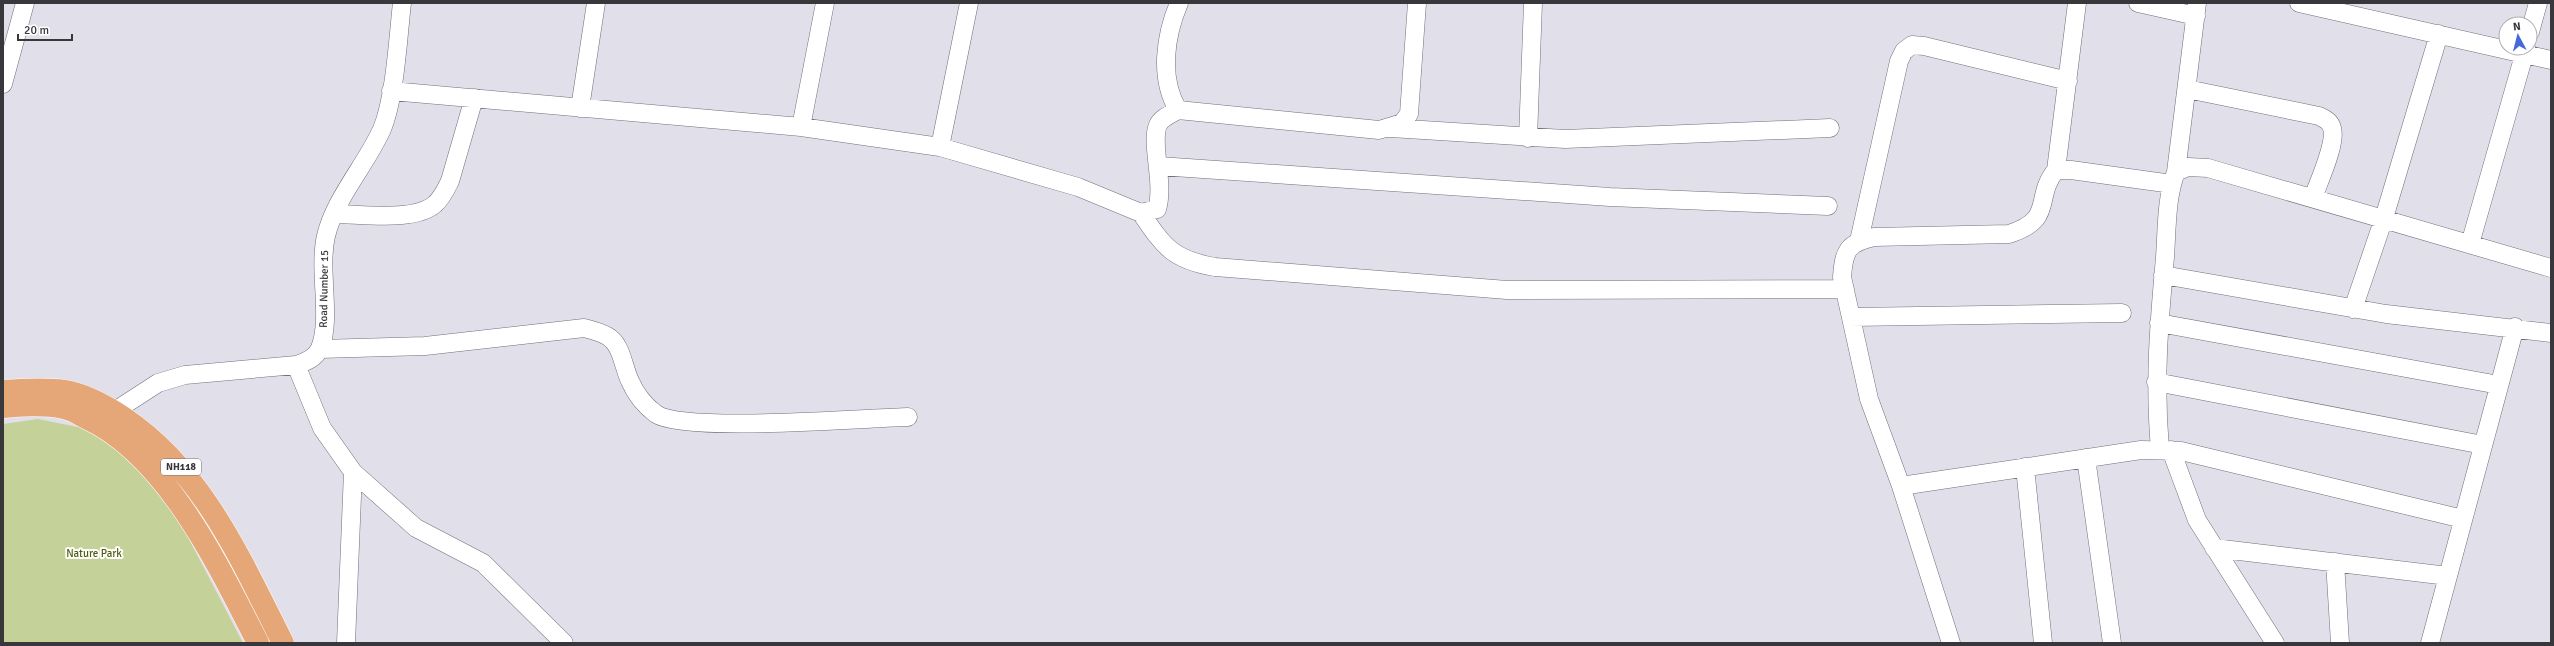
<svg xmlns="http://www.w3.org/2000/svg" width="2554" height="646" font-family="Signika,sans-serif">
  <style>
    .green { fill: #c4d199 }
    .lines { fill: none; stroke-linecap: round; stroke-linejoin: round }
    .minor-casing { stroke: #716f79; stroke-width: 19 }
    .highway-casing { stroke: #fff; stroke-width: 23 }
    .minor { stroke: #fff; stroke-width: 18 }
    .highway { stroke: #e6a778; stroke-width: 22 }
    .labels { text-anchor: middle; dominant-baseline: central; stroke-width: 4; stroke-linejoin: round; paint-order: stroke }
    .shield { fill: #fff; stroke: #747376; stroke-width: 1 }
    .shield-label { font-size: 10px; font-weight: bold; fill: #38373b }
    .street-label { font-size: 11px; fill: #38373b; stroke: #fff }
    .park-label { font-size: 11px; fill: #4f5c0e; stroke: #fff }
  </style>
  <rect width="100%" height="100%" fill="#e1dfea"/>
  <path class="green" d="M38,419L97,431L152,468L243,643H3V424Z"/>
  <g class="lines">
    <g class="minor-casing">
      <path id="minor" d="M2138,3L2196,16
        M2299,3L2551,60
        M2530,32L2538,3
        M3,84L25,3
        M2187,89L2319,116C2325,119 2330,121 2332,128C2337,143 2318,183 2313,198
        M391,91L801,127L940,147L1078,187L1141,213L1157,209C1165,183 1150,143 1158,125C1161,118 1171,114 1178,110L1379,130L1402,123L1409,114L1417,3
        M580,108L596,3
        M1178,110C1159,78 1165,36 1179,3
        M801,127L825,3
        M1391,128L1565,139L1830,128
        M1528,138L1533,3
        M940,147L969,3
        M1159,166L1610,197L1828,206
        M2056,170L2077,3
        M2176,172L2197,3
        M1141,213C1164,247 1173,260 1215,267L1507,290L1845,289
        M335,214C361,214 415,222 435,204C442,198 446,189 450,181L474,98
        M1859,241L1899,61L1904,51L1912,45L1924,46L2068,81
        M2470,244L2526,48
        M2163,275L2386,314L2551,333
        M2353,309L2384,218L2439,34
        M1851,317L2122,313
        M2159,323L2499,385
        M320,349L425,346L584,328C592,330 600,332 607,336C622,344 623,367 630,381C636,395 644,405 656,414C685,433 864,418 908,417
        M296,365L322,428L353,472L416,528L483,563L564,643
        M2156,382L2483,445
        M104,418L158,383L185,375L296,365C306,362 316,358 320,348C332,318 318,270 326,236C335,198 366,165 382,129C395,98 398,38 402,3
        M2160,449C2154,381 2159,324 2165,257C2167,229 2166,198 2176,172L2188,167L2208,168L2551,268
        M2171,450L2197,520L2275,643
        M2086,458L2112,643
        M2025,467L2043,643
        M1901,486L2141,450L2181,451L2463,519
        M2214,548L2448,576
        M2335,562L2340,643
        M346,643L353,472
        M1951,643L1901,486L1869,399L1842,277C1844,251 1847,243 1874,237L2009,234C2056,219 2033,198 2056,170H2071L2172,184
        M2430,643L2515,327"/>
    </g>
    <g class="highway-casing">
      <path id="highway" d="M3,391C23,390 44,388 64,391C85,394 106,406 124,418C203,471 241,560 283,643
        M3,407C23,405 44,404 64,408C71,409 79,414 86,418C167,455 219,567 258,643"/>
    </g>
    <use href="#minor" class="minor"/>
    <use href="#highway" class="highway"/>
  </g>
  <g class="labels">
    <rect class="shield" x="161" y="459" width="40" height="16" rx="3"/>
    <g class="shield-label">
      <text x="181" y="467">NH118</text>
    </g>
    <g class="street-label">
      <text transform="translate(324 289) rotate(-89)">Road Number 15</text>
    </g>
    <g class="park-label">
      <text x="94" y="553">Nature Park</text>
    </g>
  </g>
  <rect width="2554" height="646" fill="none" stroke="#38373b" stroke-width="8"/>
  <g transform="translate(2518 36) rotate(353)"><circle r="19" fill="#ffffff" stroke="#afafb1"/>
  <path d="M0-3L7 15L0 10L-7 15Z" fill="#4568db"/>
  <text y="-6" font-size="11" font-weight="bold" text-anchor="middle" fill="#38373b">N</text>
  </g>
  <path d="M18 34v6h54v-6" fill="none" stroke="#38373b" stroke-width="2"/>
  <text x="24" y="34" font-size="12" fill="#38373b" stroke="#ffffff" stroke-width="3" paint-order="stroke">20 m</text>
</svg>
